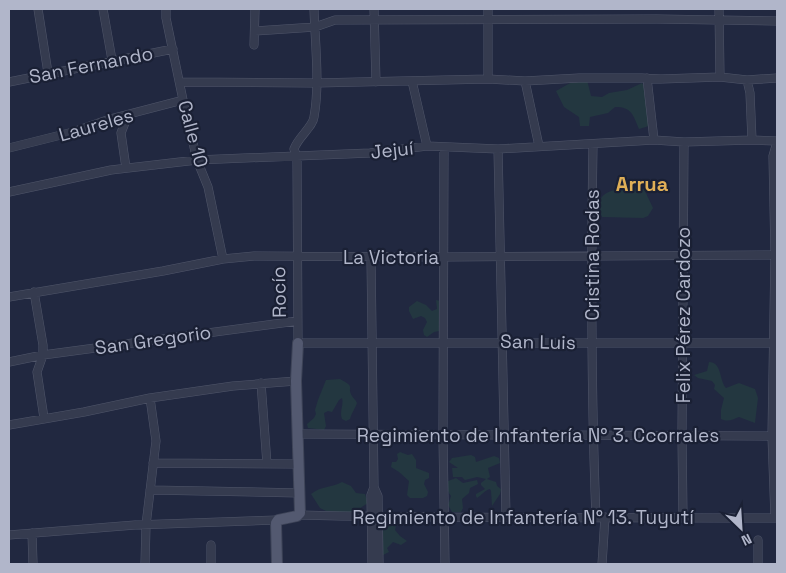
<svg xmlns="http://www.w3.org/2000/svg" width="786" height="573" font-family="'Space Grotesk',sans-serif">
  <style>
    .green { fill: #233740 }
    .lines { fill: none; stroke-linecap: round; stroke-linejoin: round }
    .minor-casing { stroke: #50566a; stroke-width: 9 }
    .major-casing { stroke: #3e4458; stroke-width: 12 }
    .minor { stroke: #353b4f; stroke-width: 8 }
    .major { stroke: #535970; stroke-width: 10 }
    .labels { text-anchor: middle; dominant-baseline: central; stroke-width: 4.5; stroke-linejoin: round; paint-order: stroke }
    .street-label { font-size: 19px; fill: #b1b6ca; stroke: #1a2034 }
    .neighbourhood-label { font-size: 20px; font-weight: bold; fill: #e0af57; stroke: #1a2034 }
  </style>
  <rect width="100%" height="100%" fill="#212840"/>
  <path class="green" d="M579,78L587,80L591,96L602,97L609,93L627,90L642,83L647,90L649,126L639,129C633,115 632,107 615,107L608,113L590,117L589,126H580L579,117L564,107L556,91Z
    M630,187L644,189L653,208L648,216L643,218L602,217C592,193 611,190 630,187Z
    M436,300L440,301L441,327L439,331L434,332L427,337L424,335L423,330L427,322L425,318L421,316L413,319L409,311V307L417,301L426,305L432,311L437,309Z
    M709,362C722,362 719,380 726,388L739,383L755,389L758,398L755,423L739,417C732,420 728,422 721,419V410L724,398L714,389L715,385L712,381L698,378L694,375L707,371Z
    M340,379C357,388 346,386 352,396C353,398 356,400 357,403C355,409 352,412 350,419L346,421L342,419C339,412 344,405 342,398L339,400L332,412L328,411L324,413L326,426L324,430L308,428L307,424L314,418L316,414L315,410L318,400L326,380Z
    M400,452L408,455L412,454L416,460V468L429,473V478L425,480L424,484L428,492L427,496L423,498H410L407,495L409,481L399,472L391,467L392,462H396L398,459L397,454Z
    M471,455L475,457L476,462L494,456L499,458L500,463L488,468L490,477L487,479L496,482L497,486L501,489L500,494L492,506L491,491L490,489C485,490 482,495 477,498L476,496V494L485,489L481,485V483L486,479L477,477L465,480L462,477H453L452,468H458L449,462L452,458Z
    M456,478L463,483L477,480L478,484L470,488L469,493L462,499L463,508L461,512H452L448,505L451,496C448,492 445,486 448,481Z
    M342,482L351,486L356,493L365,494L368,503L354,512H328L320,508L311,494C321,486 331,488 342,482Z
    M389,521H394L396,526L395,530L400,536L407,541L401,545L393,542L387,548L389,552L381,556L382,524L385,527Z"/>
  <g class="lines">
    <g class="minor-casing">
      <path id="minor" d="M38,9L48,73
        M103,9L112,60
        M166,9V18L183,100L197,160L208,187L223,259
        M314,9C315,42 320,84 314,117C313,127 298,137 294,149L297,157L298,343H777
        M374,9L376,82
        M719,9L720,77L747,80L777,78
        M255,31L315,27L335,20L657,19L777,21
        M254,45L255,9
        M647,78L654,140
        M488,79V9
        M747,80L750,93L752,140
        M412,81L427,146
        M525,81L539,146
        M9,82L173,49
        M180,82L316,83L488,79L525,81L579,78H642L661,79L720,77
        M593,144C591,268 591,392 596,517
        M9,148L73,132L110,119L183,100
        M444,148L443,436L445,564
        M498,149L506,517
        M126,168L121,133L128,115
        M9,192L111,170L197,160L370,153L427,146L498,149L654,140L684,142L752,140L777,141
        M371,257L374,487L378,496L379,564
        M34,292L43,345V355L37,372L44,418
        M9,297L163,271L223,259L254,256L443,257L777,255
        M9,362L43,355L297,321
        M261,383L267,464
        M9,425L84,412L150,398L233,386L296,381
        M299,434L777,436
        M153,463L299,464
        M150,490L300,493
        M299,515C459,519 618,517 777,518
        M683,518L682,435L684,142
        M775,518L772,436L775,255L773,156L777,142
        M32,533L33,564
        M9,535L135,525L278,520
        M758,540V564
        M145,564L146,525L156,441L150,398
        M211,564V545
        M372,564L371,495L374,487
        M602,564L605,517"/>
    </g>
    <g class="major-casing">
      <path id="major" d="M277,564L276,523L278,520L297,516L300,513L296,381L298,343"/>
    </g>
    <use href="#minor" class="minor"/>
    <use href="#major" class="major"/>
  </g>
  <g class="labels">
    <g class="street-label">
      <text transform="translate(91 65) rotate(-11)">San Fernando</text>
      <text transform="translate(96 125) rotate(-16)">Laureles</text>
      <text transform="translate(193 134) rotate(75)">Calle 10</text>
      <text transform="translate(392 150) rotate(-6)">Jejuí</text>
      <text transform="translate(592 255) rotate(-90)">Cristina Rodas</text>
      <text x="391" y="257">La Victoria</text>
      <text transform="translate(279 292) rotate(-91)">Rocío</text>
      <text transform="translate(683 315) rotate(-90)">Felix Pérez Cardozo</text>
      <text transform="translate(153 340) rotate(-8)">San Gregorio</text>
      <text transform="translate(538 342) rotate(1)">San Luis</text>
      <text x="538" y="435">Regimiento de Infantería N° 3. Ccorrales</text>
      <text x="523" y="517">Regimiento de Infantería N° 13. Tuyutí</text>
    </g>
    <g class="neighbourhood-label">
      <text x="642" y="184">Arrua</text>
    </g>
  </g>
  <rect width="786" height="573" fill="none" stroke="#b1b6ca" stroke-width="20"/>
  <g transform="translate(741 528) rotate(155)" stroke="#1a2034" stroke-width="4" paint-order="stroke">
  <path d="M0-4L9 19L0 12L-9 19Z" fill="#b1b6ca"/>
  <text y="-8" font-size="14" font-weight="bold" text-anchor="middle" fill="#b1b6ca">N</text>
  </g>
</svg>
